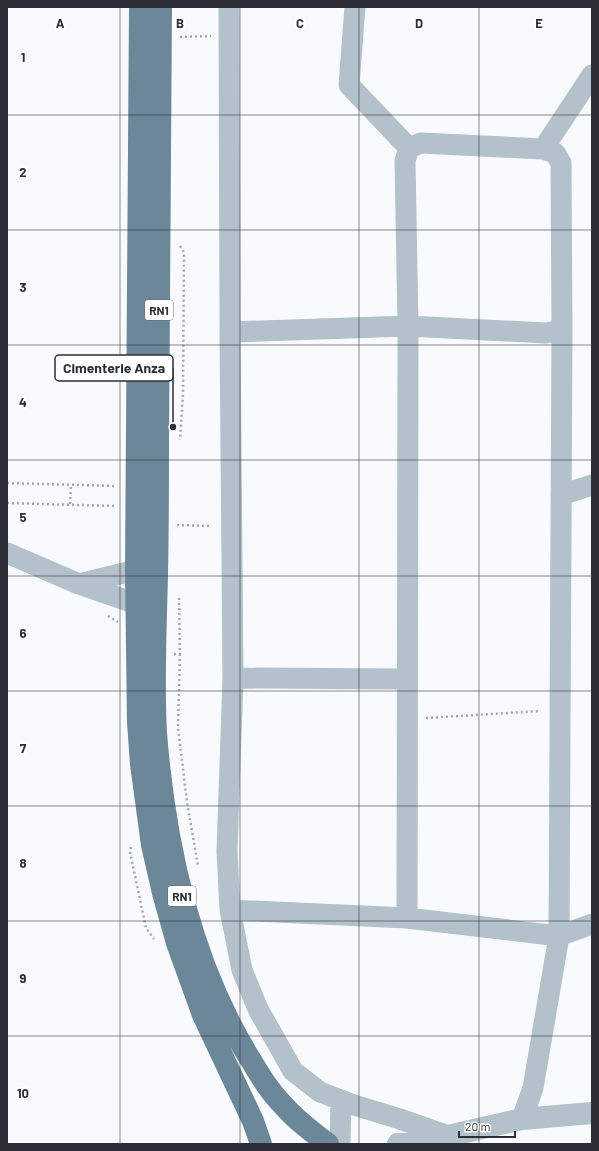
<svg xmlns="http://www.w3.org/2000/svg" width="599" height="1151" font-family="Barlow,sans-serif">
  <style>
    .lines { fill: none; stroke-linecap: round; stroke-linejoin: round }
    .path { stroke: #a5a7ad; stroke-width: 2.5; stroke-dasharray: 2 3; stroke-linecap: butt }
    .minor { stroke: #b3c1ca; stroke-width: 21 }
    .tertiary { stroke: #b3c1ca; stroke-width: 22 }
    .trunk { stroke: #6b8798; stroke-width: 22 }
    .grid { fill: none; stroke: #2b2e36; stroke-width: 1; stroke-opacity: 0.55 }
    .labels { text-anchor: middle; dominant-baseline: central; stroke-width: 4; stroke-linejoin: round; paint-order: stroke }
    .shield { fill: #fff; stroke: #6b6d72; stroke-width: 1 }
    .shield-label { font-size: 12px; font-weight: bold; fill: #2b2e36 }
    .grid-label { font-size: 13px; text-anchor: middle; font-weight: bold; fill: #2b2e36; stroke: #fff; stroke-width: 4; stroke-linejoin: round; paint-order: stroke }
    .leader { fill: none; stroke: #2b2e36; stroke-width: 1.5 }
    .callout-dot { fill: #2b2e36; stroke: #fff; stroke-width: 1.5 }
    .callout { fill: #fff; stroke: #2b2e36; stroke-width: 1.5 }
    .callout-label { font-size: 14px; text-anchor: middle; font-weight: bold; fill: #2b2e36 }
  </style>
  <rect width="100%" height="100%" fill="#f8fafe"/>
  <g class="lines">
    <path class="path" d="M180,37L211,36
      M180,246L184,252L183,394L180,440
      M7,483L116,486
      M7,503L116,506
      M70,504L71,485
      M177,525L212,526
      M108,616L118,622
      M174,654H180L179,596
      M180,654L178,728L187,802L198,866
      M426,718L541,711
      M131,847L130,852L146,928L154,939"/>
    <path class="minor" d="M229,7L230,332L233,678L227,851L230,910L242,970L258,1009L293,1071L320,1092L354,1105L400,1119L448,1136
      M355,7L349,85L409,148
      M543,149L592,75
      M230,332L408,326L546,333L562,330
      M561,495L592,485
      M7,553L79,584L137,604L153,605
      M79,584L136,570L153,569
      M233,678L407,679
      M230,910L407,918L559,936L592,924
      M407,918L408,326L405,161L409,148L421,143L543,149L555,153L561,163L562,330L559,936L533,1088L522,1119
      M340,1144L341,1100"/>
    <path class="tertiary" d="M398,1144H423L448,1136L522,1119L592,1113"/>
    <path class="trunk" d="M140,7L136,570L138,722L141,764L152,845L163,893L177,943L203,1015L253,1121L261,1144
      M161,7C160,152 159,297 158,442C158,485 158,529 157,573C156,626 153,680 156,733C165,847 191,965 252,1062C261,1077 270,1092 283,1105C296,1120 312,1132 328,1144"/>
  </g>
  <path class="grid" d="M120,7V1144M240,7V1144M359,7V1144M479,7V1144M7,115H592M7,230H592M7,345H592M7,460H592M7,576H592M7,691H592M7,806H592M7,921H592M7,1036H592"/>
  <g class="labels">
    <g class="shield">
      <rect x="145" y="300" width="28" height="20" rx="3"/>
      <rect x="168" y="886" width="28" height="20" rx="3"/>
    </g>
    <g class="shield-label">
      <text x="159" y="310">RN1</text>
      <text x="182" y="896">RN1</text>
    </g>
  </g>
  <g class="grid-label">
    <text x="60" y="28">A</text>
    <text x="180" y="28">B</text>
    <text x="300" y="28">C</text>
    <text x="419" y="28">D</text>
    <text x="539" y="28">E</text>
    <text x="23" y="62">1</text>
    <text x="23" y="177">2</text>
    <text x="23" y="292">3</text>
    <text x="23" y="407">4</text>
    <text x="23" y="522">5</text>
    <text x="23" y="638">6</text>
    <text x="23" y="753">7</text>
    <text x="23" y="868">8</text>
    <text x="23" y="983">9</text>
    <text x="23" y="1098">10</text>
  </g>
  <path class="leader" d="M173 427L173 368"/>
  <circle class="callout-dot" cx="173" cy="427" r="4"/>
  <rect class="callout" x="55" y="355" width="118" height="26" rx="4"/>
  <g class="callout-label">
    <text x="114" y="373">Cimenterie Anza</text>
  </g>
  <rect width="599" height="1151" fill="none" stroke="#2b2e36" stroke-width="16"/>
  <path d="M459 1131v6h56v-6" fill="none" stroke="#2b2e36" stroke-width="2"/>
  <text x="465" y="1131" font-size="12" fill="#2b2e36" stroke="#ffffff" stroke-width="3" paint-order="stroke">20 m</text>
</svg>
